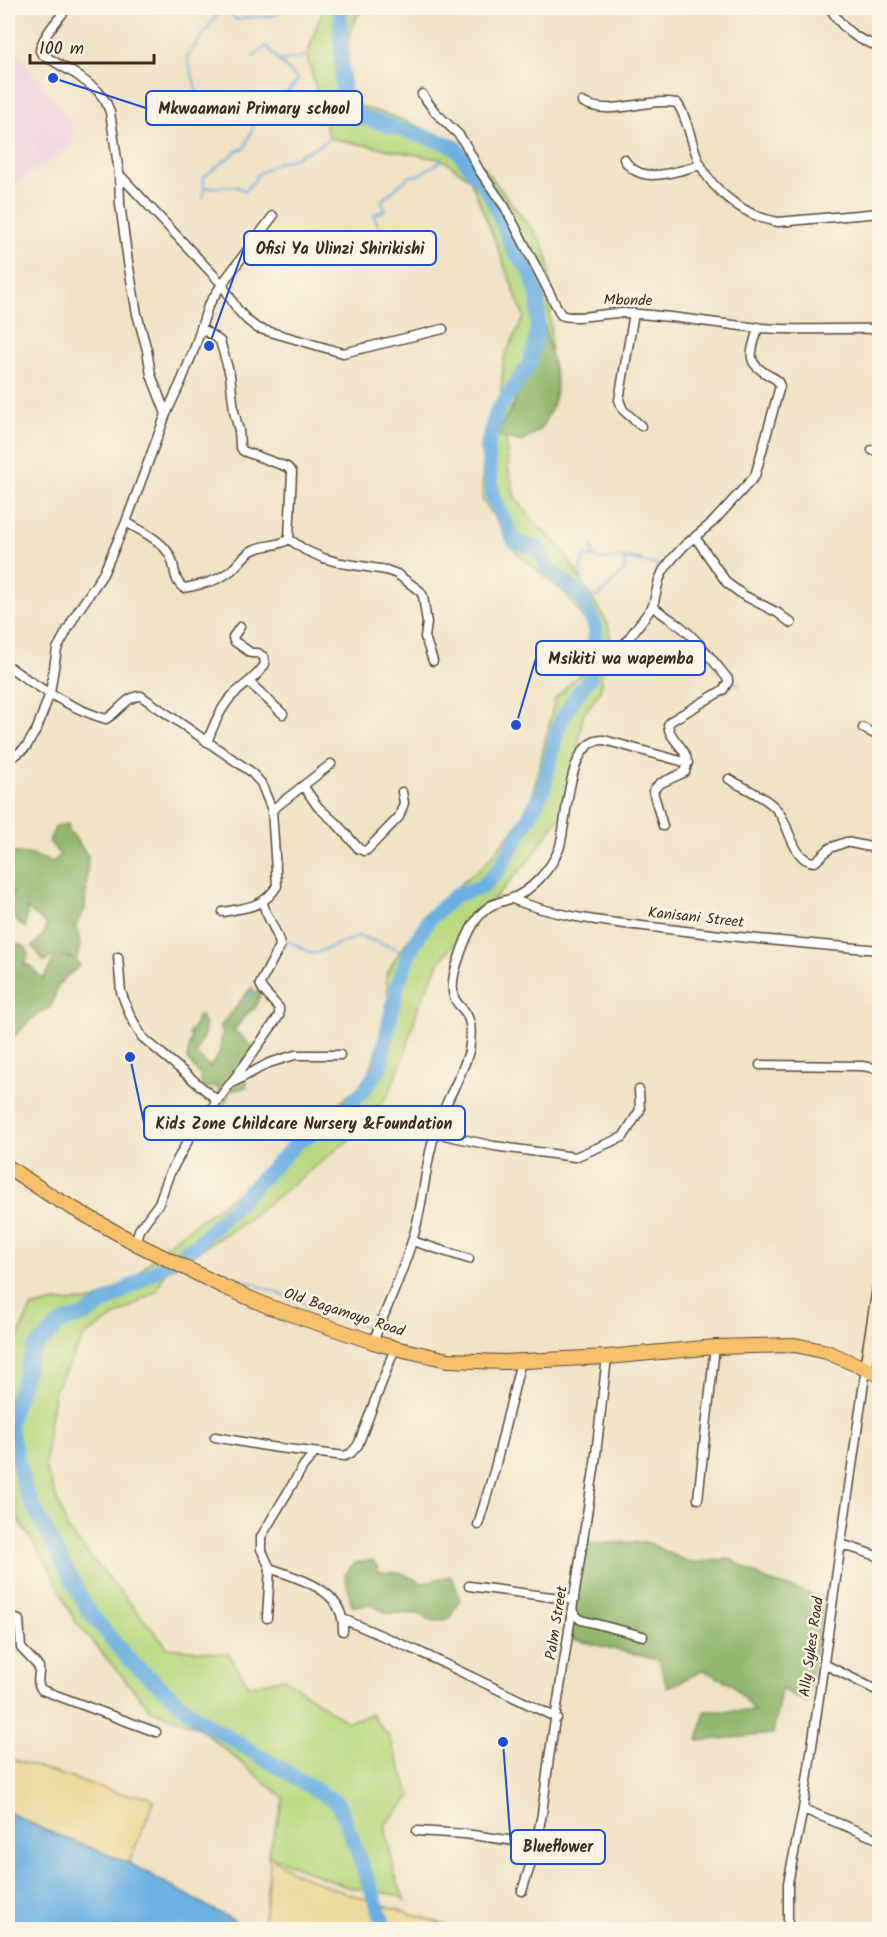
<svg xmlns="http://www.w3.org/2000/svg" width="887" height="1937" font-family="Kalam,sans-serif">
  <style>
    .built { fill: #f2cfe1 }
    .green { fill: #b7d880; stroke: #79814f; stroke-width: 1.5 }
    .forest { fill: #91b86e; stroke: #667146; stroke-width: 1.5 }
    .sand { fill: #eeda9e; stroke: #94825e; stroke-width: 1.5 }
    .water { fill: #6cb0e1; stroke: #546d80; stroke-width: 1.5 }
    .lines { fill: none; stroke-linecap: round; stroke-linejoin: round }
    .stream { stroke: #6cb0e1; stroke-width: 2 }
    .river { stroke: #6cb0e1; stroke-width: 15 }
    .street-casing { stroke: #564637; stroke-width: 11 }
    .secondary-casing { stroke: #564637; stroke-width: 15 }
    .primary-casing { stroke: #564637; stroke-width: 16 }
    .street { stroke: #fff; stroke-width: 8 }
    .secondary { stroke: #fbe6c4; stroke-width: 12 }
    .primary { stroke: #f6c16b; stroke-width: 14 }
    .labels { text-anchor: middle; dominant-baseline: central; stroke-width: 5; stroke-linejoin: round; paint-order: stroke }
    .street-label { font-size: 15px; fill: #3b2a1e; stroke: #fcf5e5 }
    .leader { fill: none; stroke: #1d4ed8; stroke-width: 2 }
    .callout-dot { fill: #1d4ed8; stroke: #fcf5e5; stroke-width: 2 }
    .callout { fill: #fcf5e5; stroke: #1d4ed8; stroke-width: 2 }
    .callout-label { font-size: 16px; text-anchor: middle; font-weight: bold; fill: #3b2a1e }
  </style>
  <rect width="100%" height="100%" fill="#fcf5e5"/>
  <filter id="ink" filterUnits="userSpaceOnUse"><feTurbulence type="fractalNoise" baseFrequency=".0167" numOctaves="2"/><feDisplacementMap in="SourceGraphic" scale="12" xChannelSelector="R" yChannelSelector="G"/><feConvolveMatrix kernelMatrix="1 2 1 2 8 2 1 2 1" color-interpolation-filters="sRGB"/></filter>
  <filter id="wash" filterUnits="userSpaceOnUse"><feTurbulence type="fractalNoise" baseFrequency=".008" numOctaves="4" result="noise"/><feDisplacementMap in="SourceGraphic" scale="24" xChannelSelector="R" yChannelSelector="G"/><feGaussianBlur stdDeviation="1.35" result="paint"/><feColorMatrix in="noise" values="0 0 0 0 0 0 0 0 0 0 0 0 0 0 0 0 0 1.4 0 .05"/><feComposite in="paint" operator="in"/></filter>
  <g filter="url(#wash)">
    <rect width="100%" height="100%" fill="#f1e2c4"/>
    <path class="built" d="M8,36L25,64L55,99L74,130L70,147L8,189Z"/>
    <path class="green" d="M323,8H373L358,14L342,56L350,103L401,119L442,137L484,168L541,241L549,262L551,348L524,408L506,436L508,468L515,497L534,522L561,547L608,624L612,648L602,672L600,692L583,715L576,757L564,810L531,858L495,898L474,916L439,963L418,1007L405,1053L388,1095L354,1136L243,1223L164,1273L157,1291L85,1335L55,1389L49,1425L45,1467L68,1530L168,1648L229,1654L249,1686L284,1678L347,1722L371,1714L389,1737L411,1796L385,1825L395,1876L406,1902L397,1895L347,1887L268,1855L284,1798L199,1728L150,1709L75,1621L48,1566L19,1521L14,1500L8,1488V1358L31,1308L56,1302L93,1301L131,1281L165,1246L237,1193L366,1080L390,1015L386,975L400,951L432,908L485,864L529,811L555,699L584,670L594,642L588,625L567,595L516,552L482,499L483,451L501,392L504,357L524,317L496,243L470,179L443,160L329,138L307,56Z"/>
    <path class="forest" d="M538,295L557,383L553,406L540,430L522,442L495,435L515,403L519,373L531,347Z
      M68,824L69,830L88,856L85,909L76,925L80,944L76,961L80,965C73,973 63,976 58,986C53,996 58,996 49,1008C36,1011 16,1034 8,1045V931L13,943L26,947L28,955L24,966L29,965L43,979L54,959L62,957L73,959C63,951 53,956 44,962L33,946L44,934L47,924L27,909L25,928L8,914V900L13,893L8,887V854C24,851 38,856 52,863L60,855L49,841L56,826Z
      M252,987L253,991L261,993L255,1008L246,1014L234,1030L252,1046L255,1052L247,1062L243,1060C237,1064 234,1067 234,1074L246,1080L247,1085L244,1088L230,1091L225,1103L217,1104L219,1093L217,1086L207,1088L202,1085L201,1076L187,1059L191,1039L189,1034L195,1025L197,1017L200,1015C211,1031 200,1038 196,1054L210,1067L219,1054L223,1031L220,1027Z
      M646,1542L690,1563L730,1559L766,1580L824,1598L807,1702L781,1689L773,1734L698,1741L705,1711H755L733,1685L704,1670L667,1688L659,1660L572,1639L566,1623V1615L576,1544Z
      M373,1560L380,1572L402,1573L422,1583L450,1576L455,1584L460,1600L450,1618L434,1622L418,1614L387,1613L370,1604L352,1606L345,1574L355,1563Z"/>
    <path class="sand" d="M8,1758L122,1794L147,1796L154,1801L129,1863L47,1831L8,1812Z
      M268,1855L293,1872L331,1888L459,1929H263L270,1861Z"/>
    <path class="water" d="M8,1812L47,1831L129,1863L249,1929H8Z"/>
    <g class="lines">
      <path class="stream" d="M305,8L323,11
        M253,57L267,46L279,61L307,56
        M201,106L187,57L220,11L227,9L236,20C254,14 271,21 287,8
        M204,188V177L238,150L244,149L258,116L284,96L298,80L279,61
        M203,198L204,188L235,186L245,191L256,179L255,176L277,163L291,159L322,144L329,138
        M378,225L374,215L385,210L382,200L410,176L418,175L443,160
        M593,556L599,560C615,559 626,556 642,560
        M588,595L598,597L625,569L624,560L626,559L658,565L657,577
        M588,611C588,607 589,600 588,596C584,580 575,574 585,557L593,556V545
        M732,679L739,685
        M283,948L288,941L314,954L359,936L409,953
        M245,1003L253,993
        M179,1255L372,1329
        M874,1355L875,1367"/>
      <path class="river" d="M340,8L343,111L454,146L490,194L513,250L531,273L538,299V322L535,344L528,366L496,413L487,447L493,498L515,542L538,548L547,567L582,597L596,629L590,677L573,700L559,725L543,790L528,819L500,868L482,887L456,895L429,919L409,953L397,987L379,1070L363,1091L334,1121L299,1141L196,1245L167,1262L157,1270L85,1315L61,1323L33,1349L9,1424L25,1490L87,1609L128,1659L197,1718L339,1804L386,1930"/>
    </g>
  </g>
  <g filter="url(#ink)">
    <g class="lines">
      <g class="street-casing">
        <path id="street" d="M67,8C58,20 42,36 40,51L43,55L77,75L98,91L106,102L110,112L119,173L120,204L128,262L137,314L147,350L151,375L166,414
          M830,8C842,28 856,41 880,46
          M422,94L435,112L459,135L467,147L479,170L505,207L561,315C575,321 607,312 624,313C670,315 715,324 761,328C800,331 840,328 880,329
          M582,102C612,118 645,97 677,103C689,120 691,145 700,164C714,193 747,217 778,222L880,213
          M624,159C640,187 676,171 701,165
          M119,174L222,284L237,309L247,320L257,328L343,353L443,329
          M634,313L619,400L623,410L641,426
          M872,450H880
          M126,522C141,531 164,541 171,558C176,569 173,581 184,588C199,585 216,582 229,572C238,566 243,555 253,550C265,544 278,547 289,539L292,472L287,467L243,451L240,446L239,431L234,411L230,375L220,341L201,328
          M695,537L727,583L743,595L778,613L791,623
          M289,539L305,550L323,558L341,563L386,570L397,574L420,591L423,596L427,623L425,637L433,661
          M653,606C661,614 671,619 680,626C698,640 713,661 728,679V682L723,690L671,721L668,725C670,744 694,749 685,772L659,784L653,791L663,826
          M620,650L653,606L659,580L663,571L672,559L685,545L713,522L755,476L780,386C778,380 776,379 770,376C743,361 752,354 758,327
          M8,666C37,687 71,709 106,719C118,713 127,695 141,696L250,771L261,783L272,810L277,886C263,908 247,907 223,912
          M249,682L283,714
          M863,728L880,737
          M207,742C213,727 220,709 231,697C243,685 257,678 265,664L264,657L258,653H251L234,641L233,637L240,627
          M8,757L16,755L26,747L37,729L50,693L57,649L76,614L103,574L126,522L166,414L181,382L195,347L208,306L222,284L273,216
          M729,779C745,789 770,798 780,814C790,829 794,862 815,862L830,848L846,842L880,849
          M304,787L318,807L337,824L359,849L364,851L367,850L399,817L404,803L402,792
          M272,810L331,764
          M512,899C559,918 610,922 660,928C733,937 806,944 880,950
          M118,957L121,992L130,1015L142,1037L217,1100
          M760,1065L862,1066L880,1069
          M234,1082L269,1063L295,1055H340
          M435,1133L494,1146L575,1157L623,1137L640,1110L639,1090
          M412,1241L469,1259
          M135,1243L139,1230L159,1203L169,1175L191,1135L243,1067L279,1016V1008L263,990L260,984L280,946C278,930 266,918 263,903
          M373,1342C386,1309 402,1275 412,1241C425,1202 424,1160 439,1122C447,1098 462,1076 469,1051C471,1040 472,1025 467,1015C464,1009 456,1004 454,997C451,986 454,972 458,961C463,945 472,921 485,910C492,903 501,902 510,899C531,892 551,869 559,849C568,825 565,738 604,740L688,763
          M215,1437L271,1447L345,1456L351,1453L358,1445L395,1348
          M698,1499L715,1347
          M478,1525L495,1468L521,1361
          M841,1544L880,1557
          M270,1568C301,1580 345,1589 343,1631
          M469,1586L574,1600
          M572,1609L574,1614L581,1620L643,1636
          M8,1616L19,1620L21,1648L39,1667C40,1677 35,1682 42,1690L156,1732
          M267,1618L270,1568L261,1549V1537L304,1465L315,1453
          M343,1619L422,1653L557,1718
          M824,1664L880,1692
          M803,1809L880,1840
          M417,1831L465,1834L536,1844
          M522,1891L533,1857L542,1814L549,1758L595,1463L607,1357
          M788,1930V1883L803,1809L866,1368"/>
      </g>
      <g class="secondary-casing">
        <path id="secondary" d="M866,1368L880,1282"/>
      </g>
      <g class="primary-casing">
        <path id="primary" d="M8,1167L53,1197L135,1243L224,1287L270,1307L373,1342L395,1348L448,1360L504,1362L607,1357L715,1347L795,1345L827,1352L880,1375"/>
      </g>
      <use href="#street" class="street"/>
      <use href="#secondary" class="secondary"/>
      <use href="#primary" class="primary"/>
    </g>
  </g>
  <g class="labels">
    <g class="street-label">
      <text transform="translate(628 301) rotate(1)">Mbonde</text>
      <text transform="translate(696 918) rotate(6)">Kanisani Street</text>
      <text transform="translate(344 1313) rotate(18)">Old Bagamoyo Road</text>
      <text transform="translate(557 1623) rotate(-81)">Palm Street</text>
      <text transform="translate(812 1647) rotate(-82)">Ally Sykes Road</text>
    </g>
  </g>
  <path class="leader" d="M53 78L146 108M209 346L244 248M516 725L536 658M130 1057L144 1123M503 1742L511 1847"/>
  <g class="callout-dot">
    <circle cx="53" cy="78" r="6"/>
    <circle cx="209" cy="346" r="6"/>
    <circle cx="516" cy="725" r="6"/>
    <circle cx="130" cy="1057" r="6"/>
    <circle cx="503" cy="1742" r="6"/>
  </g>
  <g class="callout">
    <rect x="146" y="91" width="216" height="34" rx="6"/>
    <rect x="244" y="231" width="192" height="34" rx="6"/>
    <rect x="536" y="641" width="169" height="34" rx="6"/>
    <rect x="144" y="1106" width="321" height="34" rx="6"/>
    <rect x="511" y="1830" width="94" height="34" rx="6"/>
  </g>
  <g class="callout-label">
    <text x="254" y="114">Mkwaamani Primary school</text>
    <text x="340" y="254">Ofisi Ya Ulinzi Shirikishi</text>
    <text x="621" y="664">Msikiti wa wapemba</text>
    <text x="304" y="1129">Kids Zone Childcare Nursery &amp;Foundation</text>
    <text x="558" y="1852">Blueflower</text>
  </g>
  <rect width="887" height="1937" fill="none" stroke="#fcf5e5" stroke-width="30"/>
  <path d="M30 54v9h124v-9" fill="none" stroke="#3b2a1e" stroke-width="3"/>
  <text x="39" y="54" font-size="18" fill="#3b2a1e" stroke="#fcf5e5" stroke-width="4.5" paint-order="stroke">100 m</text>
</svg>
